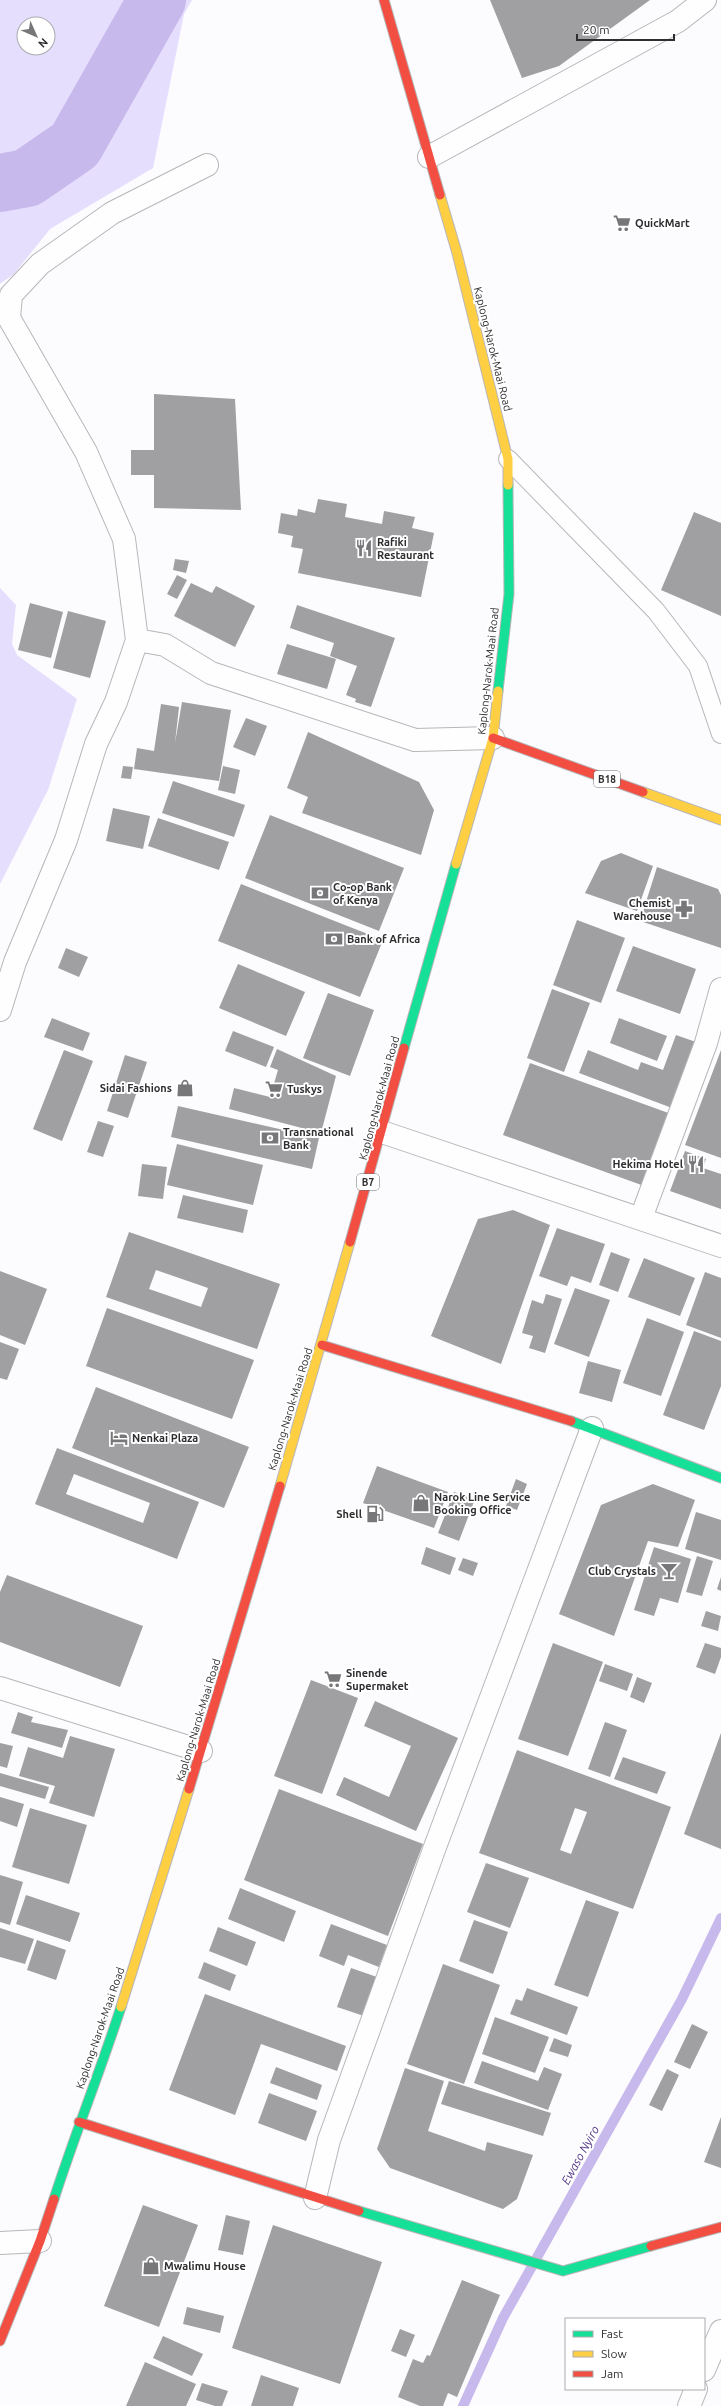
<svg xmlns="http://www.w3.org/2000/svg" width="721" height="2406" font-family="Ubuntu,sans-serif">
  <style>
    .green { fill: #e6defd; fill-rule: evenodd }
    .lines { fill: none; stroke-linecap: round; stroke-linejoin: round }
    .stream { stroke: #c8b9ec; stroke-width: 10 }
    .river { stroke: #c8b9ec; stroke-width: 58 }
    .building { fill: #a09fa2; fill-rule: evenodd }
    .lane-casing { stroke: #b7b6b9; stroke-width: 20 }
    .street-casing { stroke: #b7b6b9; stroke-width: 24 }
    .fast-casing { stroke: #b7b6b9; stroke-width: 11 }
    .slow-casing { stroke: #b7b6b9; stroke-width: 11 }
    .jam-casing { stroke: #b7b6b9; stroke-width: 11 }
    .lane { stroke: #fffeff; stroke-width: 18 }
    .street { stroke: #fffeff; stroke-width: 22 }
    .fast { stroke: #16e098; stroke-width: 9 }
    .slow { stroke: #ffcf43; stroke-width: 9 }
    .jam { stroke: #f24e42; stroke-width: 9 }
    .labels { text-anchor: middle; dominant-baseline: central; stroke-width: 4; stroke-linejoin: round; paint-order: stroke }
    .shield { fill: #fff; stroke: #6d6d6f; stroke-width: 1 }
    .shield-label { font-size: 10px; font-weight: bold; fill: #2f2e31 }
    .poi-label { font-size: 11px; font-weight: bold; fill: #2f2e31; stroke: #fff; text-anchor: start }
    .street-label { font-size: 11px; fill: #2f2e31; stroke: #fff }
    .water-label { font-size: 12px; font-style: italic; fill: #513486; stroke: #fff }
  </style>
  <rect width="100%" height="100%" fill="#fcfbfe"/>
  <path class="green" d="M0,0H192L184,14L153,168L50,229L14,274L0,284ZM24,24H48V48H24Z
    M0,588L16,605L12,644L17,655L77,699L48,790L0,884Z"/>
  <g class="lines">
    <path class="stream" d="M463,2406L503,2318L682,1999L721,1918"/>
    <path class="river" d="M0,183L27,178L75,145L157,0"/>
  </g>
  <path class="building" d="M490,0H650L559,66L522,78Z
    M154,394L235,399L241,510L154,508V475H131V450H154Z
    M318,499L347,504L345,517L382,524L384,511L415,517L412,528L434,533L421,597L298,573L303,549L291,547L293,536L278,533L281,513L297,516L298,509L315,513Z
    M694,512L721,523V616L661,590Z
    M175,559L189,561L186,573L173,570Z
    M177,575L187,580L177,599L167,594Z
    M191,583L212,593L216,586L255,606L235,647L174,616Z
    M30,603L63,612L51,658L18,650Z
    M297,605L395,638L371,707L355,702L356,699L346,695L357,666L330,656L334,643L290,628Z
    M68,611L106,621L90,678L53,668Z
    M287,644L336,659L327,689L277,674Z
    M182,702L231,710L219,781L134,769L137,748L154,751L161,704L179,707L175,743Z
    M246,718L267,726L255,756L233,747Z
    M308,732L419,782L434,810L421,855L302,813L308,797L287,788Z
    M123,766L133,767L131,779L121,778Z
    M223,766L240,770L235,794L218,790Z
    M173,781L245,805L234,837L162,813Z
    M113,808L150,816L143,849L106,841Z
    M270,815L404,868L379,931L245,878Z
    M158,818L229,842L219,870L148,846Z
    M621,853L653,866L637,911L585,893L601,861Z
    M657,867L718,889L721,895V948L640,921Z
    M241,884L383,940L360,997L218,941Z
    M577,920L625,938L601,1003L553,985Z
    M633,946L696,969L680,1014L616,991Z
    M66,948L88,957L79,977L58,968Z
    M238,964L305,992L286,1036L219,1008Z
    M552,989L590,1003L564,1072L527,1058Z
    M328,993L374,1010L350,1076L303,1058Z
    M52,1018L90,1033L83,1051L44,1037Z
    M619,1018L667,1036L657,1061L610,1043Z
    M233,1031L274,1047L266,1067L225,1051Z
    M676,1035L696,1042L672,1108L579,1073L588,1050L638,1070L641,1062L663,1070Z
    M277,1049L336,1076L321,1133L229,1109L234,1088L270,1097L278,1070L270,1067Z
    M64,1050L93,1061L62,1141L33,1129Z
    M721,1050V1158L685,1145Z
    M125,1055L147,1062L128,1118L107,1111Z
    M530,1063L674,1115L647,1187L503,1135Z
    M178,1106L319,1138L312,1169L171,1137Z
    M98,1121L114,1126L103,1157L87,1152Z
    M177,1144L263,1165L253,1205L167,1185Z
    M685,1151L706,1159L703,1168L721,1174V1209L670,1191Z
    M142,1164L167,1167L163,1199L138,1196Z
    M183,1195L248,1210L243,1233L177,1218Z
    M513,1210L550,1225L501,1364L431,1336L478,1219Z
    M557,1228L605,1244L591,1283L571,1276L567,1286L539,1276Z
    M129,1232L280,1284L257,1349L106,1297ZM156,1270L208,1288L201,1307L149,1289Z
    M611,1252L630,1259L618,1292L599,1285Z
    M644,1258L695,1278L680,1316L628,1297Z
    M0,1271L47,1289L25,1345L0,1335Z
    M705,1272L721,1278V1338L686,1325Z
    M575,1288L610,1300L589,1357L554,1344Z
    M546,1294L562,1299L545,1353L529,1348L533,1336L522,1333L532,1300L543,1304Z
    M107,1308L254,1360L232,1419L86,1366Z
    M647,1318L684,1332L661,1396L623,1383Z
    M694,1331L721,1341V1386L704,1430L663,1415Z
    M0,1342L19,1349L7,1380L0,1378Z
    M588,1361L621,1370L612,1402L579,1393Z
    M96,1387L249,1447L224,1508L72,1448Z
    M57,1448L199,1502L177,1559L35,1504ZM74,1474L150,1503L143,1523L66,1494Z
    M377,1466L448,1492L434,1528L363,1503Z
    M516,1479L527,1484L517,1510L506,1506Z
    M653,1484L695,1500L678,1547L648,1541L614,1636L559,1614L601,1505Z
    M454,1492L475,1499L459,1541L438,1533Z
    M696,1512L721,1520V1560L685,1549Z
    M426,1547L456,1558L450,1575L421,1564Z
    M654,1547L691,1559L678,1603L660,1598L654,1616L634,1610Z
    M697,1556L713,1561L702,1596L686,1592Z
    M463,1558L478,1563L473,1576L458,1570Z
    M7,1575L143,1626L120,1687L0,1642V1592Z
    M721,1577V1591L717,1589Z
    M706,1611L721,1616L718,1631L701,1626Z
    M553,1643L603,1662L568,1756L518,1739Z
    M705,1643L721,1648V1657L715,1674L696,1667Z
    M605,1664L633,1674L627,1691L599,1681Z
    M637,1677L652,1683L644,1703L630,1697Z
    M311,1680L358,1698L322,1794L274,1776Z
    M375,1701L458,1738L416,1831L336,1795L344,1777L389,1797L411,1746L364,1726Z
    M18,1712L33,1717L31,1722L68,1730L62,1748L11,1733Z
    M605,1722L627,1730L610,1777L588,1769Z
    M721,1733V1849L684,1834Z
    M70,1736L115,1749L94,1817L49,1803L55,1786L19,1776L28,1747L63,1758Z
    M0,1743L13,1746L7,1768L0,1766Z
    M517,1750L671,1807L633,1909L479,1853ZM575,1808L587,1812L571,1854L560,1850Z
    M623,1757L666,1772L657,1794L614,1779Z
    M0,1773L49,1787L45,1799L0,1786Z
    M279,1789L423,1844L388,1936L244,1880Z
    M0,1797L24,1804L17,1827L0,1821Z
    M30,1808L87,1825L69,1884L12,1867Z
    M486,1863L529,1878L510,1928L467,1912Z
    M0,1875L23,1882L10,1925L0,1922Z
    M240,1888L296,1911L284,1942L228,1919Z
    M26,1895L80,1913L70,1942L16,1924Z
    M586,1900L619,1912L588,1997L554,1985Z
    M474,1920L508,1932L493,1974L459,1961Z
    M331,1924L387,1945L379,1967L348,1955L344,1966L319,1956Z
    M218,1927L256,1942L247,1966L209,1951Z
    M0,1928L34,1939L25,1964L0,1957Z
    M37,1940L66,1950L56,1980L27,1970Z
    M204,1962L236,1975L230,1991L198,1978Z
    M443,1964L500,1985L464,2084L407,2064Z
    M351,1968L377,1977L364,2016L337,2007Z
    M527,1988L578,2007L567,2035L510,2014L516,1999L522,2001Z
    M205,1994L346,2046L337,2071L261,2044L235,2115L169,2090Z
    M495,2017L549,2037L535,2073L482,2054Z
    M692,2024L708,2032L690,2069L674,2062Z
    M554,2038L572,2045L568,2057L549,2051Z
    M482,2061L538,2081L544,2067L562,2074L548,2110L474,2083Z
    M276,2067L322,2085L317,2100L270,2083Z
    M405,2068L444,2081L428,2131L485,2151L487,2142L533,2155L517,2199L503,2209L390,2168L377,2149Z
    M667,2069L679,2075L662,2111L649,2105Z
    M449,2081L551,2113L543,2136L441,2104Z
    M269,2093L317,2111L306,2141L258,2123Z
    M721,2117V2168L704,2162Z
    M143,2205L198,2225L159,2327L104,2306Z
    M226,2215L250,2221L243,2255L218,2250Z
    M273,2225L382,2262L340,2384L232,2348Z
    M462,2280L500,2295L457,2397L448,2393L443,2406H420L398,2397L413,2359L423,2363L427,2355L430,2356Z
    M187,2307L224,2316L220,2333L183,2324Z
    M400,2329L415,2335L406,2357L391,2351Z
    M163,2336L203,2354L192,2376L153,2358Z
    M145,2362L196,2384L186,2406H126Z
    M261,2375L299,2388L293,2406H251Z
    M202,2383L228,2391L222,2406H215L196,2400Z"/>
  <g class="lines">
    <g class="lane-casing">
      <path id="lane" d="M508,459L656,611L698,666L721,734"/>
    </g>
    <g class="street-casing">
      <path id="street" d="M429,157L678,21L705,0
        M137,640L124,539L86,452L9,318L11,295L40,264L112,213L207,165
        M0,1010L15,962L66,840L96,744L116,702L137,640L165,645L211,673L415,740L493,738
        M382,1132L721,1246
        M641,1218L706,1043L721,989
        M0,1688L201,1751
        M315,2198L329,2140L435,1847L592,1428
        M0,2243L40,2241
        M704,2370L721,2331
        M689,2406L696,2389"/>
    </g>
    <g class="fast-casing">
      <path id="fast" d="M498,691L509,594L508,485
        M404,1048L456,864
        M571,1421L721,1478
        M54,2199C75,2134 100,2072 121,2007
        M359,2211L563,2271L651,2246"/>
    </g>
    <g class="slow-casing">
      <path id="slow" d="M440,195L457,253L508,459V485
        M643,792L721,820
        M456,864L493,738L498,691
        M280,1486L350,1242
        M121,2007L189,1789"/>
    </g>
    <g class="jam-casing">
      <path id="jam" d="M384,0L440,195
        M493,738L643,792
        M350,1242L404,1048
        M322,1345L571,1421
        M189,1789L280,1486
        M79,2122L359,2211
        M651,2246L721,2227
        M0,2341L40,2241L54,2199"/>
    </g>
    <use href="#lane" class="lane"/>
    <use href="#street" class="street"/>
    <use href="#fast" class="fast"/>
    <use href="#slow" class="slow"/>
    <use href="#jam" class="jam"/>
  </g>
  <defs>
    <g id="supermarket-bare" transform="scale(1.38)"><path d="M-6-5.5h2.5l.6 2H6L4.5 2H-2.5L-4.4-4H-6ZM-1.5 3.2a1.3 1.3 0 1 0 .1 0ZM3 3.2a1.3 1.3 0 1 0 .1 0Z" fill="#777679" stroke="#fff" stroke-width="2.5" paint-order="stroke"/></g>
    <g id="restaurant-bare" transform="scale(1.38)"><path d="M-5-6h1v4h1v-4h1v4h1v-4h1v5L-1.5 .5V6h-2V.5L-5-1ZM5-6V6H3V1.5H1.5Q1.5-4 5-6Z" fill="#777679" stroke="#fff" stroke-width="2.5" paint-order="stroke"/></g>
    <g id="bank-bare" transform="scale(1.38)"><path d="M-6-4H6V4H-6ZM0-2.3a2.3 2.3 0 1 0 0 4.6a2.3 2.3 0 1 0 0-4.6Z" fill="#777679" stroke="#fff" stroke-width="2.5" paint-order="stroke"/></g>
    <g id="pharmacy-bare" transform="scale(1.38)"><path d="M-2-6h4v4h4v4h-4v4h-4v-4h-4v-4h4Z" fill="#777679" stroke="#fff" stroke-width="2.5" paint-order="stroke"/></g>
    <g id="shop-bare" transform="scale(1.38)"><path d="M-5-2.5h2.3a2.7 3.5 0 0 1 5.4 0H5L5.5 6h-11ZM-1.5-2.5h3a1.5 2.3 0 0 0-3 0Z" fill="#777679" stroke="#fff" stroke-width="2.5" paint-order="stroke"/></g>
    <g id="hotel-bare" transform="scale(1.38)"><path d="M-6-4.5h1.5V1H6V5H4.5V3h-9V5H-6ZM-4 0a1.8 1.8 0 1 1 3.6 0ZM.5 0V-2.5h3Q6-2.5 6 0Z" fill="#777679" stroke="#fff" stroke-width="2.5" paint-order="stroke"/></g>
    <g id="fuel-bare" transform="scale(1.38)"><path d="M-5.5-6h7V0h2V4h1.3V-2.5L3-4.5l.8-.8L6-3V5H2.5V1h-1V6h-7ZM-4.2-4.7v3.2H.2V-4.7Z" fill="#777679" stroke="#fff" stroke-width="2.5" paint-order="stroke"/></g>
    <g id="bar-bare" transform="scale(1.38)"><path d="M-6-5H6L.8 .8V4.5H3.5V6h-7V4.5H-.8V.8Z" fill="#777679" stroke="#fff" stroke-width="2.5" paint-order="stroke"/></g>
  </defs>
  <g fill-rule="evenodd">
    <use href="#supermarket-bare" x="622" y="223"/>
    <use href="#restaurant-bare" x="364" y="548"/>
    <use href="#bank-bare" x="320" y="893"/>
    <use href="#pharmacy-bare" x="684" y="909"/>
    <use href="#bank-bare" x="334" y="939"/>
    <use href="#shop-bare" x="185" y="1088"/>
    <use href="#supermarket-bare" x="274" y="1089"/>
    <use href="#bank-bare" x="270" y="1138"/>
    <use href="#restaurant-bare" x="696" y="1164"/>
    <use href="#hotel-bare" x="119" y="1438"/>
    <use href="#shop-bare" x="421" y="1503"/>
    <use href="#fuel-bare" x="375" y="1514"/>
    <use href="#bar-bare" x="669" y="1571"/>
    <use href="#supermarket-bare" x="333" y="1679"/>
    <use href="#shop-bare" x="151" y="2266"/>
  </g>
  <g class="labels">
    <g class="shield">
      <rect x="594" y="771" width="26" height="16" rx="3"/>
      <rect x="357" y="1174" width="22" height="16" rx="3"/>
    </g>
    <g class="shield-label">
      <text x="607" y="779">B18</text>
      <text x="368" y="1182">B7</text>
    </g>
    <g class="poi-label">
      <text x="635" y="223">QuickMart</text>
      <text x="377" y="542">Rafiki<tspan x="377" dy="13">Restaurant</tspan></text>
      <text x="333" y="887">Co-op Bank<tspan x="333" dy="13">of Kenya</tspan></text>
      <text x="671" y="903" text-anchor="end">Chemist<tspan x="671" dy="13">Warehouse</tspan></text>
      <text x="347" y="939">Bank of Africa</text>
      <text x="172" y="1088" text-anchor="end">Sidai Fashions</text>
      <text x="287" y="1089">Tuskys</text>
      <text x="283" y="1132">Transnational<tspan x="283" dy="13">Bank</tspan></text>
      <text x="683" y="1164" text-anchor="end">Hekima Hotel</text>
      <text x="132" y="1438">Nenkai Plaza</text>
      <text x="434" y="1497">Narok Line Service<tspan x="434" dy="13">Booking Office</tspan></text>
      <text x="362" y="1514" text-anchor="end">Shell</text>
      <text x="656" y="1571" text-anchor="end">Club Crystals</text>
      <text x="346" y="1673">Sinende<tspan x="346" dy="13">Supermaket</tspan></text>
      <text x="164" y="2266">Mwalimu House</text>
    </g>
    <g class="street-label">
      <text transform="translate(493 349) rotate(76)">Kaplong-Narok-Maai Road</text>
      <text transform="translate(488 671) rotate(-84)">Kaplong-Narok-Maai Road</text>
      <text transform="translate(379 1098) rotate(-75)">Kaplong-Narok-Maai Road</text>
      <text transform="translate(290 1409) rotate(-73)">Kaplong-Narok-Maai Road</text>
      <text transform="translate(198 1720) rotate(-73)">Kaplong-Narok-Maai Road</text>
      <text transform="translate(100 2028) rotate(-71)">Kaplong-Narok-Maai Road</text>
    </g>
    <g class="water-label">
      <text transform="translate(580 2155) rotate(-61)">Ewaso Nyiro</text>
    </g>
  </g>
  <rect x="565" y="2318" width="140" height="72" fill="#ffffff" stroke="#acabad"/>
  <rect x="573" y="2331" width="20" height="6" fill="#16e098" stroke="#acabad"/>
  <text x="601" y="2338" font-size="12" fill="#2f2e31">Fast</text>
  <rect x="573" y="2351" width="20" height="6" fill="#ffcf43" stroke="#acabad"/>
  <text x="601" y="2358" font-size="12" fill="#2f2e31">Slow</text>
  <rect x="573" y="2371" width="20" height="6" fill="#f24e42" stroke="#acabad"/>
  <text x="601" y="2378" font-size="12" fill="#2f2e31">Jam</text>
  <g transform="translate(36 36) rotate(135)"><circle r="19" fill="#ffffff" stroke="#acabad"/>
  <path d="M0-3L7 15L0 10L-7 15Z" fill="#777679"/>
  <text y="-6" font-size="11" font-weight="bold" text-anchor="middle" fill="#2f2e31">N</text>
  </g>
  <path d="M577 34v6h97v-6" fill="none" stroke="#2f2e31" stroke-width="2"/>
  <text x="583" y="34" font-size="12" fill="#2f2e31" stroke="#ffffff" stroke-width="3" paint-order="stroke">20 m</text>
</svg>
